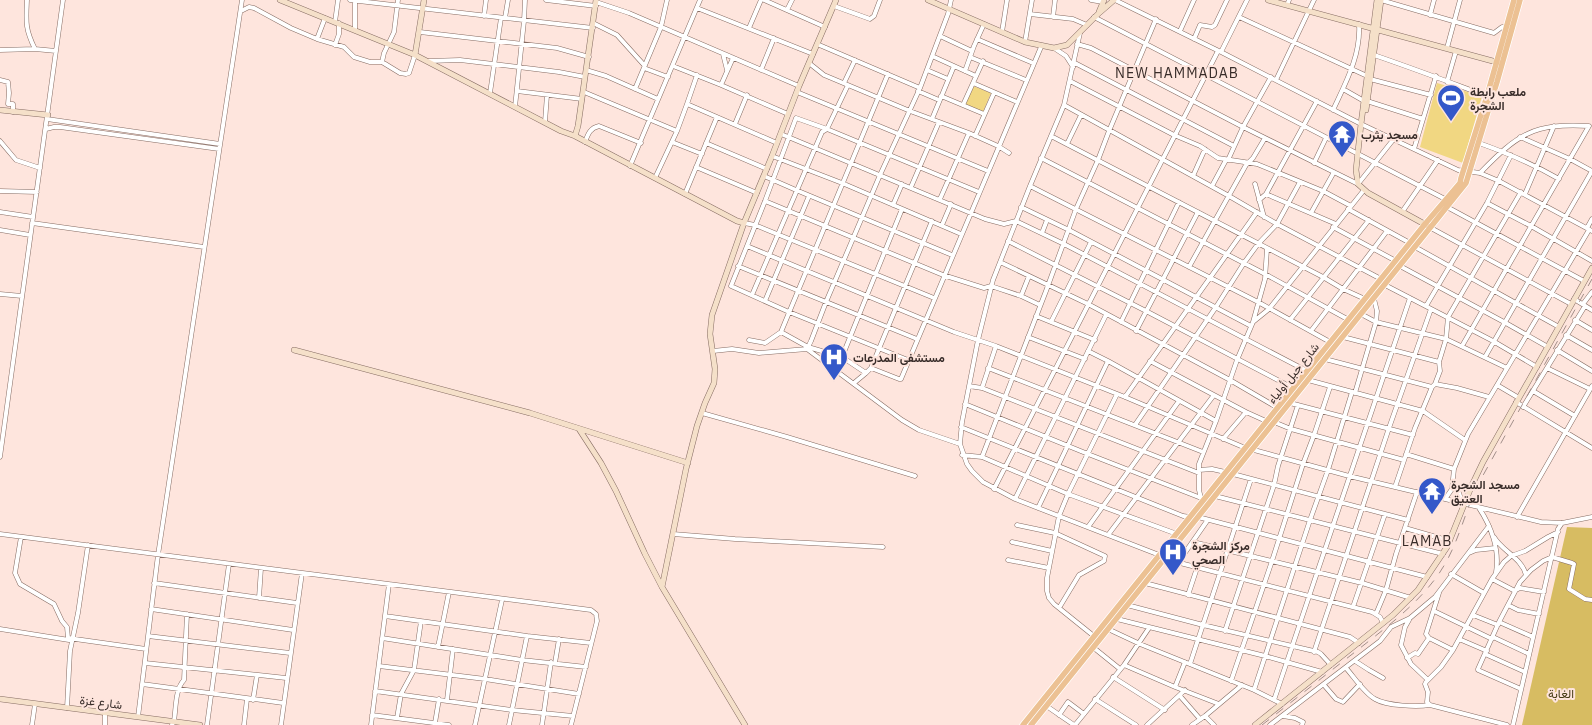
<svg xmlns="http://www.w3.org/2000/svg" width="1592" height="725" font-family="'IBM Plex Sans',Vazirmatn,sans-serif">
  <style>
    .green { fill: #f1d782 }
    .forest { fill: #d7bc62 }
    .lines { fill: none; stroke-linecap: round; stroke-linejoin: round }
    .street-casing { stroke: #866c63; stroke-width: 5 }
    .secondary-casing { stroke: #866c63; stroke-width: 6 }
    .primary-casing { stroke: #fff; stroke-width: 7 }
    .street { stroke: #fff; stroke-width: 4 }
    .secondary { stroke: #f5e0c9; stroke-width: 5 }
    .primary { stroke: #ecc193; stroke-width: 5.5 }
    .rail { stroke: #a28f8a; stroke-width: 1; stroke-dasharray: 9 9; stroke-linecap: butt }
    .labels { text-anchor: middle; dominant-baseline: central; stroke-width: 4; stroke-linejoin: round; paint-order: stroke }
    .poi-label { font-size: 12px; font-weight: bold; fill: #382c29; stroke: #fee5dd; text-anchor: start }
    .street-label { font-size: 12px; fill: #382c29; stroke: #fee5dd }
    .park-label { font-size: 12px; fill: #463b14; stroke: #fee5dd }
    .neighbourhood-label { font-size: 14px; letter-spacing: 1px; fill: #382c29; stroke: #fee5dd }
  </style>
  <rect width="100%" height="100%" fill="#fee5dd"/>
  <path class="green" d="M1437,83L1482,96L1463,163L1420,147Z
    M973,86L991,93L983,112L965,104Z"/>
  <path class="forest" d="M1567,527L1592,528V725H1522Z"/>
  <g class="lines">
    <g class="street-casing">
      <path id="street" d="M27,0C26,22 25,29 35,49
        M350,0L593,28
        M398,0L394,32L384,53L382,62L400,73L406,74L409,73L415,55
        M546,0L596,6
        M764,0L825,27
        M1091,0L1103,2
        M1115,0L1221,52L1361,124L1458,170L1480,173L1499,181L1592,231
        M1381,0L1494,33L1502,27L1506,28
        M596,2L629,13L799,86
        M1287,5L1289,0
        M834,6L870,19L874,16L880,0
        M697,8L813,54
        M787,10L792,0
        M241,11L249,7L254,8L291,28L317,39L344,47L354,57L370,62H382
        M1030,14L1073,19L1087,25
        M1430,15L1434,0
        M484,16L486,0
        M1053,17L1055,0
        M1094,17L1445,199
        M1239,17L1367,76
        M505,18L508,0
        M335,22L338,0
        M593,23L617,35L644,65
        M749,28L761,0
        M355,30V1
        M1180,31L1194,0
        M420,32L557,48L589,57
        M1002,32L1007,0
        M1080,33L1064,105L1030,186L993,280L978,340L962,422L960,444L967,464L972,471L983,482L1015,499L1180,563L1372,612L1380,617L1383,623
        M940,36L972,51
        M317,39L325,18
        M977,39L1033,63
        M1194,39L1200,25L1212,27L1215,25L1227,0
        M1025,42L1032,0
        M817,44L920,88
        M1077,44L1091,48L1243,127L1358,184L1393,140
        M335,45L339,34V23
        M1054,48L1066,56L1073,67
        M1447,48L1460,0
        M0,50L35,49L56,51
        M1221,52L1247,0
        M723,54L727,70
        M1374,55C1412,68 1449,82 1487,96
        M932,56L976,76
        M970,57L1026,80
        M429,61L460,60L559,72L585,77
        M1073,62L1234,146
        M809,63L824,75L910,111L969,133L998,146L1009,153
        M673,66L721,85L788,114
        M644,68L668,77
        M586,70L606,76L658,99
        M761,70L774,38
        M927,70L948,79
        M965,71L974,46L984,24
        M697,75L687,104L777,143
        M1370,79L1431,95
        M0,80L8,82L9,93L8,104H13V112
        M1276,80L1314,0
        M1070,81L1174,135L1200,146L1218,158L1257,164L1323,191L1351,206
        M1447,82L1456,51
        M844,83L855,60
        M973,83L1017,102
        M721,85L733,58
        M635,89L661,27L667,0
        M1343,89L1364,101
        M517,91L582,99
        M918,91L939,100
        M584,92L677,131L655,178
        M797,92L988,171
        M490,93L501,18
        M941,96L984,114
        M1367,101L1423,119
        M963,105L983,61
        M1064,105L1229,196L1277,224L1381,279
        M515,107L524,21L525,0
        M1333,110C1346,82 1361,55 1359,24
        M47,119L220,144
        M932,119L954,66
        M545,122L547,95
        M735,124L747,95
        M46,129L54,127H60L219,149
        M677,131L687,104
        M781,134L985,219L1004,224L1016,221L1064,244L1307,371
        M975,136L994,93
        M1051,136L1323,277L1343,289L1365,299
        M0,141L16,160L40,168
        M585,142C588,134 590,128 599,126L641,143
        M672,142L702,154
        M706,143L767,169
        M1479,143C1507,153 1533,164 1559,179
        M1067,144L1081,115
        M1414,149L1436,76
        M772,156L842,183L961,234
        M1041,158L1265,274L1349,320
        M1228,160L1243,127L1271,77
        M1314,163L1326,138
        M630,166L700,0
        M696,167L757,193
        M1480,173C1518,134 1533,123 1589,126
        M764,176L796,190L952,255
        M1193,176L1205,149
        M1255,184L1264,217
        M1030,186L1258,302L1330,342
        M1212,186L1226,160
        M911,187L939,122
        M0,191L37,192
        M685,194L717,117
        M1266,194L1336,224
        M1525,194L1554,126
        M940,199L969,133
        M1259,200L1266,194L1317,101
        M765,201L943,275L984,288L991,286L1021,296L1040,305
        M1487,203L1531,226L1592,261
        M893,205L902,184
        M1021,207L1069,230L1251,326
        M1447,207L1584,281
        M1348,209L1410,243
        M0,212L33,217
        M1402,212L1438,160
        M1311,213L1334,172
        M32,223L204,247
        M744,223L755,225L934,298
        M942,225L951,204
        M1333,227L1396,261
        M1431,228L1571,304
        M1587,228L1592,219
        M0,230L30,235
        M1042,233L1047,220
        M1008,241L1146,311L1293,388
        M747,246L954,332L996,346L1125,397L1243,447L1349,476L1541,522L1562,523L1592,517
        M1415,247L1559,327
        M1000,262L1088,304L1230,380L1278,408
        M738,266L917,339
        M1400,266L1504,322L1548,347
        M1189,267L1246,165L1253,158L1265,138
        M1385,285L1493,341L1537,367
        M0,294L22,296
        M752,295L822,132L827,129L848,85
        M1021,296L1029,276
        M1574,299L1592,310
        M765,301L809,196
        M1583,304L1592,292
        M1426,306L1487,203L1511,155
        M1361,314L1376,322L1446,339L1507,368
        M1036,316L1095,340
        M1290,320L1369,220
        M1575,320L1592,330
        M1051,322L1091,242
        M1121,322L1179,202
        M1253,322L1269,309L1364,190
        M1136,331L1198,212
        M1311,331L1387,231
        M781,332L888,74
        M1566,335L1592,350
        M1028,337L1085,359
        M1343,337L1439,362
        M749,340L765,343L781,332L808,347L842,357L866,373L871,368L899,379H901L1041,47
        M1462,346L1589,126
        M807,349L811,341L826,302L880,175L920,88L948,14L951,0
        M1557,350L1592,371
        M713,351L732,349L759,353L807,349L902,420L919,430L960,444
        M1088,351L1108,361L1216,421
        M842,357L902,209
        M1485,357L1592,171L1570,159L1520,137
        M1325,359L1432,387
        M908,360L789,312L731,286L765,201L796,118L827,129L979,192
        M1150,361L1246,412L1266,421
        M871,368L932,221
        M988,368L1203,452
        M1547,368L1590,389
        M1308,380L1423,411L1465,440
        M854,383L866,373
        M1435,384L1457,388L1489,397
        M1497,385L1519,398
        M969,386L982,388L996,346
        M982,388L1199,473
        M1533,391L1575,416
        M1355,393L1376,322L1377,311L1374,299
        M1125,397L1257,212
        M1516,402L1592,448
        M1290,403L1413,435
        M965,404L1088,454L1201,498
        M1523,407L1585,306
        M702,413L787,437L915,476
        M1274,422L1291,429L1404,460
        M1135,425L1216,307L1244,263L1258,244L1277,224L1300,182
        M961,427L1183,516L1190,517
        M1223,439L1246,412
        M1406,454L1454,469
        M962,455L982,457L1068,494L1177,534
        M0,457L63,0
        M982,457L1046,291L1076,209L1098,160L1109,131L1156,19
        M1199,470L1212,469L1225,472
        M1233,474L1408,520
        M1453,485L1459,493L1462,502
        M1395,487L1415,428L1432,387L1435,384L1440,371L1439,362L1446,339L1448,317L1521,192
        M994,489L1218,51
        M1215,496L1443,554
        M1015,499L1106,315
        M1445,499L1452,489L1454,469L1468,434L1589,230
        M1202,502L1199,490V464L1216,421L1237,360L1253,322L1265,279L1267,249
        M1038,508L1108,361
        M1479,508C1491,526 1500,550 1496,572
        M1198,517L1427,577
        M1517,517L1592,386
        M1017,525L1055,533L1105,556L1104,561L1079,575L1059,608
        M1088,527L1179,401
        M1405,528L1450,541
        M0,534L591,610L596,614L597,621L571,725
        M673,534L735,539L883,547
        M1108,535L1214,395
        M21,537L15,573L20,584L54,604L62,621L67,627L68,638L146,649
        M1494,537C1502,551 1522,558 1526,575
        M1012,542L1052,551
        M1193,542L1362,583L1411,598
        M1469,553L1476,550L1495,548
        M1008,560L1049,568
        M1180,563L1184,554L1207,521
        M1451,574L1484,593
        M1492,579L1515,591
        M154,583L297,603
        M1145,583L1350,637L1359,643
        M1516,590L1520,588L1544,592
        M1439,593L1426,634L1429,638L1453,650
        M1188,595L1197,568
        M259,598L261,568
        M1127,605L1203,625L1318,652L1321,654L1331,665
        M1508,605L1518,610L1539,614
        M1353,607L1385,514
        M151,609L293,630
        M1434,611L1492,639
        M1376,614L1386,590L1396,554L1417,492
        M1473,615L1498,625
        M385,616L527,636L591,643
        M1117,619L1265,656L1322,672
        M1409,620L1405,627L1401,645L1411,664L1428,680
        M1499,622L1533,637
        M0,629L69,640
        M1108,629L1140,644L1254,690L1282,704
        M1225,631L1274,485L1278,466L1298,405
        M148,636L290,653
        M1095,637L1054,604L1049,598L1047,591V578L1059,516L1068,494L1117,394
        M1493,637L1529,654
        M382,638L522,660L586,667
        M1459,639L1487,651
        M438,647L449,592
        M1094,648L1120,669
        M1314,652L1389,428L1431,309
        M1485,654L1525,672
        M1407,658L1415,653L1418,654L1429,638
        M1355,661L1369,670L1383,678
        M145,663L286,678
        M555,663L559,639
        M1190,664L1251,479
        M1124,665L1175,687L1219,704
        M379,666L485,679L579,694
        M1346,668C1354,677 1365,694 1375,699C1387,706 1417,707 1430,705L1507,725
        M1113,677L1165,710
        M1231,681L1272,561L1303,464L1314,435L1330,387
        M142,684L283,703
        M1324,685L1336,699L1343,702L1360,684
        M1175,687L1185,662
        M1521,689L1478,670V669L1499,622L1520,582L1531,570L1543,561L1552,557L1572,563L1574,564L1569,589L1585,599L1592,600
        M1254,690L1310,520L1328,470L1352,392
        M375,691L512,710L573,716
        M1180,696L1200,719
        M1095,699L1136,725
        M253,700L257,675
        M447,700L453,649
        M1274,700L1410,298
        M1045,705L1074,725
        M1430,705L1427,702L1428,692L1425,684L1426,682L1441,667L1453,650L1492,579L1504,562L1511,556L1525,551L1548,537L1558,532
        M67,708L70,651L78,613L88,545
        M372,715L449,725
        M1059,715L1068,702L1084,714
        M1205,716L1214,725
        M1283,716L1295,718L1303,722L1302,725
        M138,717L158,555L242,0
        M397,718L401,694L414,670L421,621
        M435,723L439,699
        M32,725L35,704
        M105,725V713
        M172,725L174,721C176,709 175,689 184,680L187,614
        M207,725L229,564
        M244,725L247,699
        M281,725L302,573
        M371,725L389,584
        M475,725L502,600
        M509,725L527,636
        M542,725L551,662
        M1075,725L1124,665L1149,628
        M1147,725L1185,690
        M1192,725L1205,716L1242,685
        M1270,725L1380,641L1391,627L1410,618L1435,597L1489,526
        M1513,725L1558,529L1562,523"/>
    </g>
    <g class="secondary-casing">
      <path id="secondary" d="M280,0L415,55L561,131L575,136L737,221L744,223
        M928,0L1025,42L1054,48L1067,45L1099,13L1114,0
        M1268,0L1500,63
        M1377,0L1361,124L1356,170L1358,184L1368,193L1428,226
        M1099,12L1104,0
        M415,55L424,0
        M0,110L48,115
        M1366,110L1381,0
        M575,136L578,126L596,0
        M294,350L530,413L688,463
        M579,429L601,463L616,491L645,554L662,587L745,725
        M662,587L686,469L697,426L705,403L714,383L715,369L710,334L712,315L744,223L772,156L799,86L836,0
        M0,699L200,725
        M1255,725L1393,615L1418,590L1447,547L1472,485L1483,462L1592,268"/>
    </g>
    <g class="primary-casing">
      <path id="primary" d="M1023,725L1425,224L1460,183L1461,178L1487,96L1514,0
        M1031,725L1466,183L1497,82L1520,0"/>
    </g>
    <use href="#street" class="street"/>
    <use href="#secondary" class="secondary"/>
    <use href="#primary" class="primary"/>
    <path class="rail" d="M1262,725C1293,701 1324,676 1355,652C1384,629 1416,606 1438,575C1457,548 1463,518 1476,488L1592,279"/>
  </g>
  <defs>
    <g id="stadium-pin" transform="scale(1.4375)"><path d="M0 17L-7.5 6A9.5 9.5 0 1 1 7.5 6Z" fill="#3458c9" stroke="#fee5dd"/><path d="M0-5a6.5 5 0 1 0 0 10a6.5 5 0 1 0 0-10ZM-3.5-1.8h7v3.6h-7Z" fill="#fff"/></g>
    <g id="temple-pin" transform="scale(1.4375)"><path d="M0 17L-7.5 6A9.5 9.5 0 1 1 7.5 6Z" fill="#3458c9" stroke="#fee5dd"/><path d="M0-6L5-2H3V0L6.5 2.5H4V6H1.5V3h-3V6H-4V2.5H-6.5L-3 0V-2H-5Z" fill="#fff"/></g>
    <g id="hospital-pin" transform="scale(1.4375)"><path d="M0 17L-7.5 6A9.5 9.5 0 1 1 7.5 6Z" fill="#3458c9" stroke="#fee5dd"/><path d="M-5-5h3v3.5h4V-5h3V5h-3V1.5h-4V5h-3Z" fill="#fff"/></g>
  </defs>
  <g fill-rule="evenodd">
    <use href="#stadium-pin" x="1451" y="98"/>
    <use href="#temple-pin" x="1342" y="134"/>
    <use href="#hospital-pin" x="834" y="357"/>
    <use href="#temple-pin" x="1432" y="491"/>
    <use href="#hospital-pin" x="1173" y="552"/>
  </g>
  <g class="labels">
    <g class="poi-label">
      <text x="1470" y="91">ملعب رابطة<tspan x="1470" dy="14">الشجرة</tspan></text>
      <text x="1361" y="134">مسجد يثرب</text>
      <text x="853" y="357">مستشفى المدرعات</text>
      <text x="1451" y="484">مسجد الشجرة<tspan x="1451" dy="14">العتيق</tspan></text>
      <text x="1192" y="545">مركز الشجرة<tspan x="1192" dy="14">الصحي</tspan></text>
    </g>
    <g class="street-label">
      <text transform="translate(1293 373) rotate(-51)">شارع جبل أولياء</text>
      <text transform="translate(101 702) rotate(7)">شارع غزة</text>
    </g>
    <g class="park-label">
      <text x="1561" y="693">الغابة</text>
    </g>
    <g class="neighbourhood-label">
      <text x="1177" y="73">NEW HAMMADAB</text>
      <text x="1427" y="541">LAMAB</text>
    </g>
  </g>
</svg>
